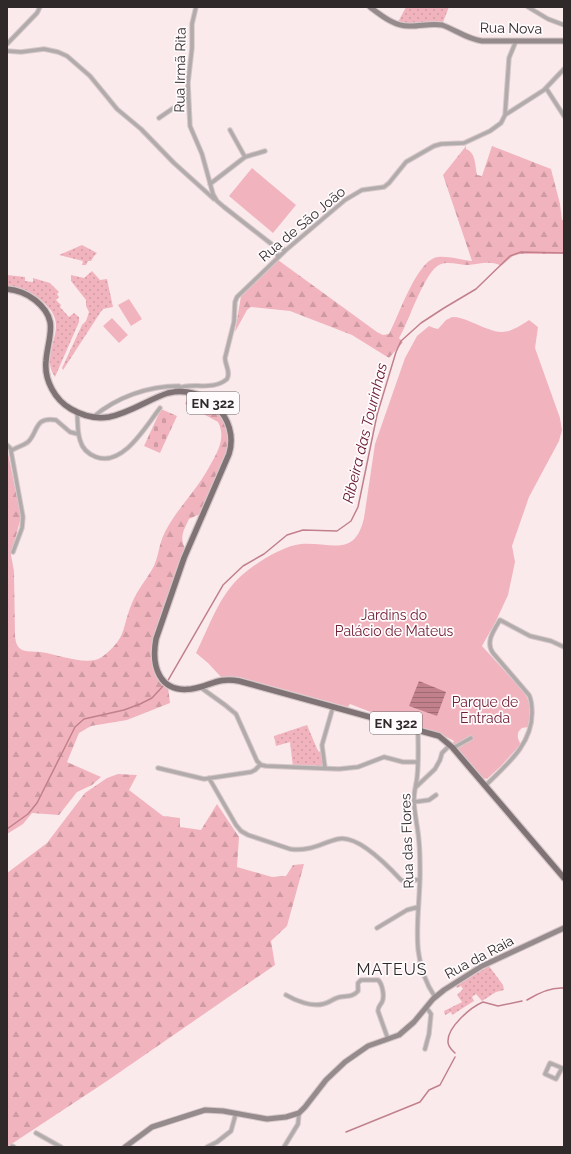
<svg xmlns="http://www.w3.org/2000/svg" width="571" height="1154" font-family="Raleway,sans-serif">
  <style>
    .grass { fill: url(#grass-dots) }
    .forest { fill: url(#forest-firs) }
    .cemetery { fill: url(#cemetery-stones) }
    .park { fill: #f1b4be }
    .water { fill: url(#water-rules) }
    .lines { fill: none; stroke-linecap: round; stroke-linejoin: round }
    .stream { stroke: #c1808c; stroke-width: 1.5 }
    .street-casing { stroke: #d6c7c9; stroke-width: 5.5 }
    .secondary-casing { stroke: #d6c7c9; stroke-width: 7 }
    .primary-casing { stroke: #d6c7c9; stroke-width: 8 }
    .street { stroke: #b2abac; stroke-width: 3.5 }
    .secondary { stroke: #958a8c; stroke-width: 5 }
    .primary { stroke: #7f7375; stroke-width: 5.5 }
    .labels { text-anchor: middle; dominant-baseline: central; stroke-width: 3.5; stroke-linejoin: round; paint-order: stroke }
    .shield { fill: #fffbfc; stroke: #6d6869; stroke-width: 1 }
    .shield-label { font-size: 13px; font-weight: bold; fill: #2f292a }
    .street-label { font-size: 14px; fill: #2f292a; stroke: #fffbfc }
    .park-label { font-size: 14px; fill: #722238; stroke: #fffbfc }
    .water-label { font-size: 15px; font-style: italic; fill: #66172f; stroke: #fffbfc }
    .quarter-label { font-size: 16px; letter-spacing: 1px; fill: #2f292a; stroke: #fffbfc }
  </style>
  <defs>
    <pattern id="grass-dots" width="8" height="8" patternUnits="userSpaceOnUse"><rect width="8" height="8" fill="#f1b4be"/><path d="M2 2h.1M6 6h.1" fill="none" stroke="#cf9ba3" stroke-width="1.8" stroke-linecap="round"/></pattern>
    <pattern id="forest-firs" width="22" height="20" patternUnits="userSpaceOnUse"><rect width="22" height="20" fill="#f1b4be"/><path d="M5 1l3.5 6h-7zM16 11l3.5 6h-7z" fill="#cf9ba3"/></pattern>
    <pattern id="cemetery-stones" width="16" height="16" patternUnits="userSpaceOnUse"><rect width="16" height="16" fill="#f1b4be"/><path d="M2 7V4a2 2 0 0 1 4 0v3zM10 15v-3a2 2 0 0 1 4 0v3z" fill="#cf9ba3"/></pattern>
    <pattern id="water-rules" width="6" height="5" patternUnits="userSpaceOnUse"><rect width="6" height="5" fill="#c1808c"/><path d="M0 2.5h6" fill="none" stroke="#9d6973"/></pattern>
  </defs>
  <rect width="100%" height="100%" fill="#fbeaec"/>
  <path class="grass" d="M406,7H449L443,22C427,20 414,25 398,22Z
    M82,245L97,253L94,256L91,261H88L86,265H82L83,261L59,255Z
    M92,271L100,280L107,279L113,307L103,309L100,313L63,370L62,368L82,325L86,321L89,312L86,306V300L71,281V275L84,278Z
    M7,275L25,277V281L33,282V278L50,283L59,292L57,294L59,297L56,300L61,305L60,307L69,317L74,313L79,317V322L55,377C40,356 64,333 53,314C51,309 47,306 43,302C32,292 22,288 7,286Z
    M307,725L318,751L321,752L324,767H293L290,742L276,746L274,736Z
    M489,966L503,985L504,990L496,992L482,1001L476,994L472,997L474,1001L452,1015L451,1012L445,1015L444,1011L462,1002L457,995L463,989L461,986L457,988L456,986Z"/>
  <path class="forest" d="M466,146V149C476,153 475,165 477,175L482,176L492,146L551,169L560,204L562,220H564V254H520L513,256L501,266C493,260 478,264 468,265C460,265 449,261 441,264C425,269 409,322 399,338L403,342L389,358L352,335L290,311L251,307L247,310L235,332L241,296L278,260L377,332L383,335L389,334C399,316 417,259 438,257C449,256 461,260 472,261L443,175Z
    M189,395C216,402 233,423 227,452C226,459 222,466 219,472C213,486 207,500 200,514L189,519C184,530 179,537 185,548L168,595L155,636L151,652L153,668L158,679L168,687L170,703L127,720L91,726L79,733L67,762L101,777L92,785L77,792L59,815L32,813L23,824L7,834V455L8,453L21,517L11,555L14,571L15,635C16,653 25,651 40,652C58,654 87,667 102,657C128,637 121,629 132,603C137,590 147,579 154,566C159,555 159,543 165,532C176,510 196,491 208,469C216,454 227,439 218,422L185,404Z
    M118,774L137,775L129,790L163,816L180,818V827L201,830L217,804L239,837L237,867L272,877L286,876L293,865L304,864L287,926L271,941L275,965L107,1081L7,1147V873L47,843L85,793L107,778Z"/>
  <path class="cemetery" d="M161,409L177,416L160,453L144,446Z"/>
  <path class="park" d="M252,168L296,205L273,233L229,196Z
    M129,299L142,319L131,326L118,305Z
    M452,317C459,317 465,319 471,322C498,333 503,338 529,320L538,327L535,348L560,418L562,430L559,441L529,497L512,546L515,562L508,595L496,621L482,646L523,691C532,702 530,713 528,727L522,728C516,732 517,739 521,744L501,766L487,779L483,778L481,776L453,743L454,741L439,733L427,729L381,716L350,704L348,707L239,677H221L208,663L196,653C209,627 219,595 242,575C256,563 282,546 301,544C331,542 355,558 364,518L375,444L405,358L417,336L429,326L434,328L438,329L446,320Z
    M112,318L128,335L119,343L103,326Z"/>
  <path class="water" d="M419,681L446,692L437,716L409,706Z"/>
  <g class="lines">
    <path class="stream" d="M167,682L223,585L243,566L264,554L287,535L303,530L337,531L351,521L358,507L377,415L396,352L401,341L421,323L444,308L476,289L510,256L521,252L564,253
      M7,829L28,814L37,803L75,727L84,719L124,710L140,704L152,698L164,685
      M527,1000C538,993 551,987 564,988
      M455,1053C452,1050 448,1047 448,1042C447,1027 471,1007 483,1002L498,1006L522,1001
      M346,1132L420,1102L429,1090L440,1085L455,1057"/>
    <g class="street-casing">
      <path id="street" d="M196,7L192,24V48L188,83L190,126L202,154L213,194L217,201L224,207L274,246L286,250
        M528,7L548,19L564,25
        M516,41L509,58L505,115L544,90L564,69
        M7,44L37,13L40,7
        M7,51L21,52L44,49L58,52L67,56L90,76L117,109L141,129L174,163L214,199
        M546,88L564,116
        M159,118L188,98
        M230,130L245,157
        M210,184L245,157L265,151
        M274,246L278,257
        M173,392C186,379 211,393 227,379C231,372 225,365 225,358L234,322L235,302L237,297L286,250L345,200L362,190L384,187L389,183L406,162L434,146L441,144L464,143L490,131L501,123L505,115
        M77,412C78,421 77,431 80,440C82,448 88,454 96,457C123,467 146,426 160,408
        M93,417C117,397 148,386 179,386
        M7,445L12,450
        M13,552L22,528L23,517L11,451C16,447 23,446 28,442C38,433 34,416 56,420L70,432L78,434
        M200,687L225,705L236,714L257,761L261,765L266,766L339,769L358,767L384,757L403,762H418
        M418,729C418,746 419,762 417,778C416,785 414,792 414,799C414,814 418,827 419,842C420,852 420,862 420,872C420,917 408,957 435,997
        M453,748L471,738
        M158,768L204,779L251,772L255,770L260,765
        M325,768L322,745L333,707
        M209,778L236,825L241,831L248,835L290,849C310,852 321,843 338,839C358,834 389,867 401,880L406,882L420,879
        M485,786C506,765 532,745 532,713C532,706 532,701 529,695L493,653C485,642 494,630 500,620L530,636L551,641L564,647
        M416,787L435,769L440,760L442,753L450,745
        M414,802L429,800L436,795
        M377,928L407,910L418,907
        M286,995C296,1001 312,1007 323,1004C329,1003 334,998 340,997C347,996 353,997 358,991V983L361,980H378C382,983 385,996 382,1002C380,1006 378,1006 378,1011L388,1039
        M425,1049L429,1034L431,1014L426,1007
        M550,1063L562,1068L556,1079L545,1074Z
        M36,1133L61,1147
        M12,1146L14,1147
        M207,1147L217,1142L231,1131L236,1113
        M284,1147L298,1124L299,1113"/>
    </g>
    <g class="secondary-casing">
      <path id="secondary" d="M370,7C382,16 395,27 411,26C421,26 432,23 442,25C456,30 467,39 482,41H564
        M125,1147L152,1127L205,1110L223,1111L267,1119L286,1117L299,1113L305,1107L326,1080L345,1062L368,1046L399,1035L414,1022L433,999L444,990L482,966L564,928"/>
    </g>
    <g class="primary-casing">
      <path id="primary" d="M7,289C18,290 26,293 35,300C60,320 48,336 46,361C44,380 55,400 71,409C83,416 96,419 109,417C130,413 149,399 168,393C205,384 240,418 229,454L184,558L156,639C151,666 159,693 191,689C211,686 217,677 239,681L439,736L452,747L564,878"/>
    </g>
    <use href="#street" class="street"/>
    <use href="#secondary" class="secondary"/>
    <use href="#primary" class="primary"/>
  </g>
  <g class="labels">
    <g class="shield">
      <rect x="187" y="392" width="52" height="22" rx="3"/>
      <rect x="370" y="712" width="52" height="22" rx="3"/>
    </g>
    <g class="shield-label">
      <text x="213" y="403">EN 322</text>
      <text x="396" y="723">EN 322</text>
    </g>
    <g class="street-label">
      <text transform="translate(511 28) rotate(1)">Rua Nova</text>
      <text transform="translate(180 70) rotate(-89)">Rua Irmã Rita</text>
      <text transform="translate(302 224) rotate(-40)">Rua de São João</text>
      <text transform="translate(407 841) rotate(-92)">Rua das Flores</text>
      <text transform="translate(479 957) rotate(-28)">Rua da Raia</text>
    </g>
    <g class="park-label">
      <text x="394" y="615">Jardins do<tspan x="394" dy="16">Palácio de Mateus</tspan></text>
      <text x="485" y="702">Parque de<tspan x="485" dy="16">Entrada</tspan></text>
    </g>
    <g class="water-label">
      <text transform="translate(365 433) rotate(-76)">Ribeira das Tourinhas</text>
    </g>
    <g class="quarter-label">
      <text x="392" y="969">MATEUS</text>
    </g>
  </g>
  <rect width="571" height="1154" fill="none" stroke="#2f292a" stroke-width="16"/>
</svg>
